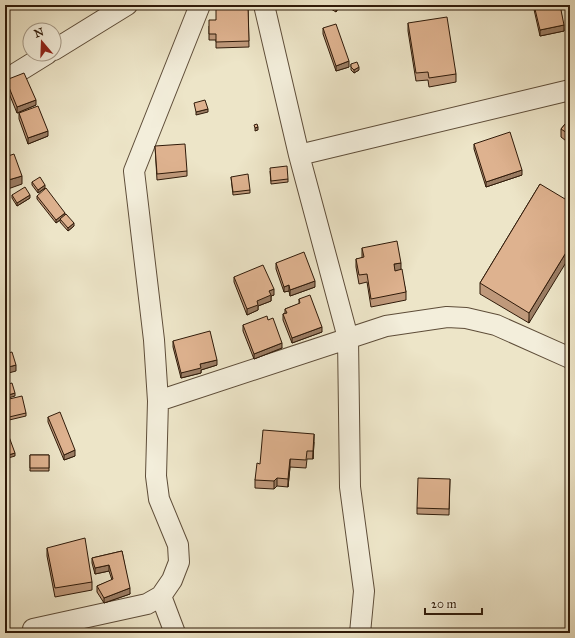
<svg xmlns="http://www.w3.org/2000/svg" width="575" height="638" font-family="'IM FELL Great Primer',serif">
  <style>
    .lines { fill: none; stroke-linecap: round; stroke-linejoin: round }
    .minor-casing { stroke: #5e4d39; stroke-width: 22 }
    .minor { stroke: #f3eedb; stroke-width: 20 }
    .wall { fill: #bf997b; stroke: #2f1a09 }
    .shaded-wall { fill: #9b7d64; stroke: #2f1a09 }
    .building { fill: #deb28f; stroke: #2f1a09 }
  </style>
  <rect width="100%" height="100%" fill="#ede5c8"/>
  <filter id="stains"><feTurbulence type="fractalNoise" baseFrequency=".005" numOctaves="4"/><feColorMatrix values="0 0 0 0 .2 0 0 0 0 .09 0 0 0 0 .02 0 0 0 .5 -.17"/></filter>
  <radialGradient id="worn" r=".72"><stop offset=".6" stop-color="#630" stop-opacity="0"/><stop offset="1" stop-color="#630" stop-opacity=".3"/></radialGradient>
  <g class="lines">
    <g class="minor-casing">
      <path id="minor" d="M264,5L299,155L348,338L350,487L364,591L360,633
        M54,50L127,5
        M5,80L47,54
        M299,155L570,90
        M158,401L386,326L447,317L466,318L496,325L570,358
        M161,596L175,633
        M33,629L147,604L161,596L172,580L179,562L178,545L159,499L156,476L158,401L154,340L134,171L200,5"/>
    </g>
    <use href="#minor" class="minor"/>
  </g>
  <path class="wall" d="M339,5V7L336,12L331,9V6Z
    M533,5H560L564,31L540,36Z
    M248,7L249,47L216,48V40H209V26L216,20Z
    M408,23L456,74V82L429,87L428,80L416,81L408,31Z
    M323,28L349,67L336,71L323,34Z
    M351,64L359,70L354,73L351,70Z
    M6,80L36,105L17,113L6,86Z
    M19,113L48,136L28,144L19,119Z
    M570,118V144L561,137V129Z
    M474,144L522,175L486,187L474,149Z
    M155,146L187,171V176L157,180Z
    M270,171L288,179V182L271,184Z
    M231,177L250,190V193L233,195Z
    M32,182L45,188L38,193L32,185Z
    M540,184L529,323L480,294V283Z
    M12,195L30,198L17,206L12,198Z
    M37,196L65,214L74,226L68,231L60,222V220L56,223L37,199Z
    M362,248L401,270L406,292V300L371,307L367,282L359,284L356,267V259L362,258Z
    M276,263L315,287L290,296L289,291L284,292L276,269Z
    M234,277L274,295L271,296V301L258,306V310L247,315L234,282Z
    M299,299L322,332L292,343L283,320V314L285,313V309L299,304Z
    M268,320L282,348L254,359L243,331V325Z
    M173,341L217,365L201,370V373L181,378L173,347Z
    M5,400L26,413V416L5,421L8,433L5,435Z
    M48,417L75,456L64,460L48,422Z
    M314,442L313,459H307L306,468L290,467L288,487L277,486L274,489L255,488V480L260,464Z
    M30,455H49V471H30Z
    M450,479L449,515L417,514V508Z
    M47,548L92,582V590L55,597L47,556Z
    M122,551L130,594L104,603L97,592V586L112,580L109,571L95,574L92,563V558Z"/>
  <path class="shaded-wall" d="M339,5V7L336,12V9Z
    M564,25V31L540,36V30Z
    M349,61V67L336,71V66Z
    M359,67V70L354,73V70Z
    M36,100V105L17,113V107Z
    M208,109V112L196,115V112Z
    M258,127V130L255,131V128Z
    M48,131V136L28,144V138Z
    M522,170V175L486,187V182Z
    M22,176V184L5,190V181Z
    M45,185V188L38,193V190Z
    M30,195V198L17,206V203Z
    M65,213V216L56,223V220Z
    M74,223V226L68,231V228Z
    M570,246V256L529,323V313Z
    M401,263V271L394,272V264Z
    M315,281V287L290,296V290Z
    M289,285V291L284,292V287Z
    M274,289V295L271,296V301L258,306V310L247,315V309L269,291Z
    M322,327V332L292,343V338Z
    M282,343V348L254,359V354Z
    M217,360V365L201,370V373L181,378V373L200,364Z
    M16,365V371L5,374V368Z
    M15,393V396L5,399V396Z
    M8,428V433L5,435V429Z
    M314,434V442L313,459V451Z
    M75,450V456L64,460V455Z
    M15,453V456L5,459V456Z
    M290,459V467L288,487V479Z
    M277,478V486L274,489V481Z
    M109,565V571L95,574V568Z
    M130,588V594L104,603V598Z"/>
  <path class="building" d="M332,5H339L336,9L331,6Z
    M534,5H560L564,25L540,30Z
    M248,7L249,41L216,42V34H209V20H216V8Z
    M447,17L456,74L429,78L428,72L416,73L408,23Z
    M336,24L349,61L336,66L323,28Z
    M357,62L359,67L354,70L351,67V64Z
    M24,73L36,100L17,107L6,80Z
    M205,100L208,109L196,112L194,103Z
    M38,106L48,131L28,138L19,113Z
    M570,118V135L561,129Z
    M257,124L258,127L255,128L254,125Z
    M510,132L522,170L486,182L474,144Z
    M185,144L187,171L157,174L155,146Z
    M14,154L22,176L5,181V157Z
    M287,166L288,179L271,181L270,168Z
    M248,174L250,190L233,192L231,177Z
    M40,177L45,185L38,190L32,182Z
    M540,184L570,202V246L529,313L480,283Z
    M25,187L30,195L17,203L12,195Z
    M46,188L65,213L56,220L37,196Z
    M66,214L74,223L68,228L60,219Z
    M397,241L401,263L394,264L395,271L402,269L406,292L371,299L367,274L359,275L356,259L364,257L362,248Z
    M304,252L315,281L290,290L289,285L284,287L276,263Z
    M263,265L274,289L269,291L271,295L257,301L258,305L247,309L234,277Z
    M310,295L322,327L292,338L283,314L287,313L285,309L300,303L299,299Z
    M267,316L268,320L273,318L282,343L254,354L243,325Z
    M210,331L217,360L200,364L201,368L181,373L173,341Z
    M12,352L16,365L5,368V354Z
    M12,383L15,393L5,396V385Z
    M22,396L26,413L5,418V400Z
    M60,412L75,450L64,455L48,417Z
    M5,420L8,428L5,429Z
    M263,430L314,434L313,451H307L306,460L290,459L288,479L277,478L274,481L255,480L257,463L260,464Z
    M8,434L15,453L5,456V435Z
    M30,455H49V468H30Z
    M418,478L450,479L449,509L417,508Z
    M85,538L92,582L55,588L47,548Z
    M122,551L130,588L104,598L97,586L113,579L109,565L95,568L92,558Z"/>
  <rect width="575" height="638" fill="none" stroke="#ede5c8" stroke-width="20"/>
  <rect x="6" y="6" width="563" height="626" fill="none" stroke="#2f1a09" stroke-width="2"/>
  <rect x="10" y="10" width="555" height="618" fill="none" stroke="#2f1a09"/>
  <g transform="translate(42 42) rotate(341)"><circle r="19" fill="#f3eedb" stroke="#a59987"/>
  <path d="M0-3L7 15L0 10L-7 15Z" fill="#8f2418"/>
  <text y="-6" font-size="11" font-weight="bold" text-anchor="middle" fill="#2f1a09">N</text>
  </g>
  <path d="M425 608v6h57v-6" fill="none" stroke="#2f1a09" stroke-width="2"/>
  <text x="431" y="608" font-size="12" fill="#2f1a09" stroke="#f3eedb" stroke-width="3" paint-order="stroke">20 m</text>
  <rect width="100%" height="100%" filter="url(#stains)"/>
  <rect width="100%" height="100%" fill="url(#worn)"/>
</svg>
